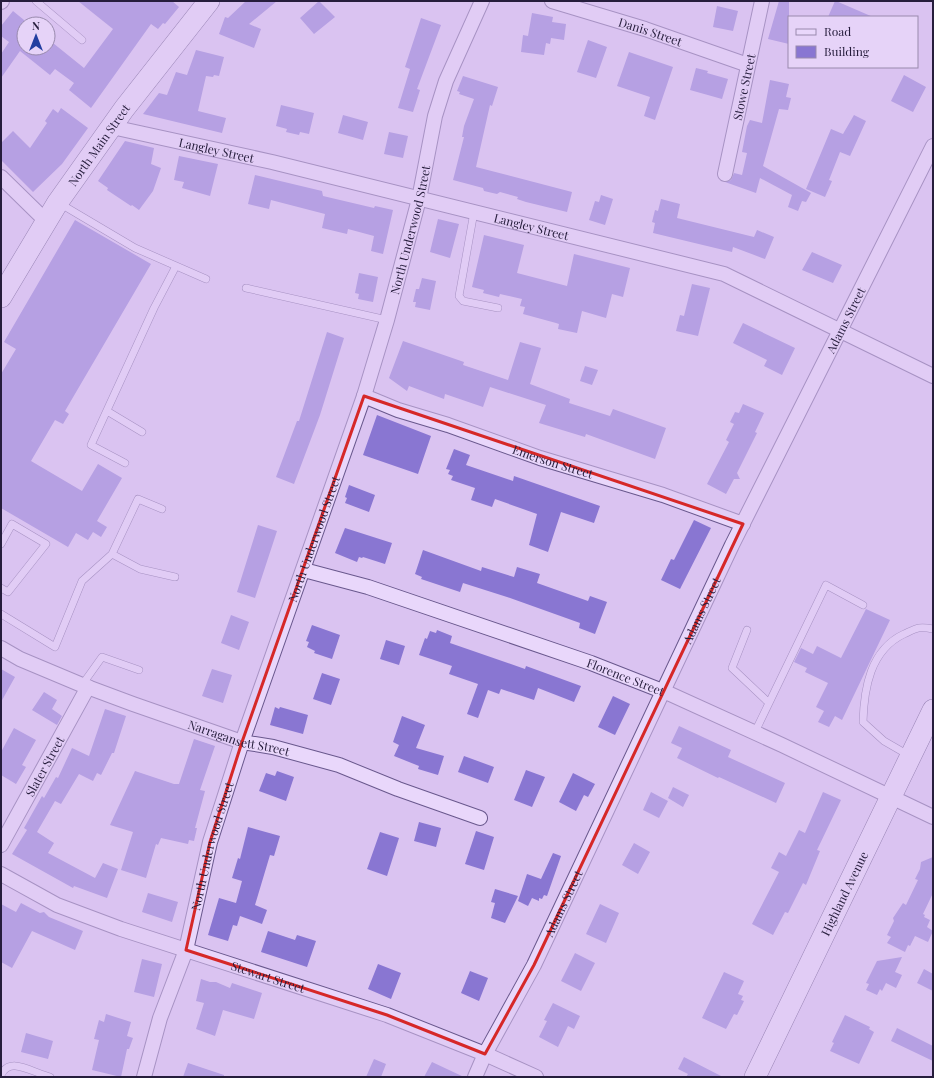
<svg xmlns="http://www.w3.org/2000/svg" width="934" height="1078" font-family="'Playfair Display',serif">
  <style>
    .building { fill: #8976d2 }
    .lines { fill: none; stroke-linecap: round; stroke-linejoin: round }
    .lane-casing { stroke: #69588d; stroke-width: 8 }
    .street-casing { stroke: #69588d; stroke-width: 16 }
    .secondary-casing { stroke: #4a3b6f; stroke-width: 22 }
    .lane { stroke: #e9d7fb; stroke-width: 7 }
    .street { stroke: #e9d7fb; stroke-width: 14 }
    .secondary { stroke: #e9d7fb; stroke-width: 21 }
    .marked { fill: none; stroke: #d62828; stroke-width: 3; stroke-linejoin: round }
    .labels { text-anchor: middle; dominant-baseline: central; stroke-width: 3; stroke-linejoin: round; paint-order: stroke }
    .street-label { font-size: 12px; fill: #261d3c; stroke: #e6d3f8 }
  </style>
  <rect width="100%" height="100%" fill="#dac3f1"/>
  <path class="building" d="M78,1H172L179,7L165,24L163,23L158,29L151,24L91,108L69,90L74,83L55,69L50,75L20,51L1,78V54L9,42L1,36V26L13,11L24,20L23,48H48V39L84,68L113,29Z
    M246,1H277L249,24L261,29L254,48L219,34L225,17L228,18Z
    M319,1L335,17L314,34L300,18Z
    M779,1H789V44L768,39Z
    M835,1H836L873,17H828Z
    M717,6L738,11L733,31L713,27Z
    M532,13L553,17L552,22L566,24L564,40L551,38L550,44L546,43L544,55L521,52L523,35L528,36Z
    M421,18L441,25L417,89L420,90L413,112L398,108L410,69L405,67Z
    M588,40L607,47L596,78L577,72Z
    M196,50L224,57L219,76L214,75L213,77L206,76L198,111L226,118L222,133L143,114L159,93L167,95L176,72L187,75Z
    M629,52L673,67L655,120L644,116L650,97L617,86Z
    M696,68L708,71L707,73L728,79L722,99L690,90Z
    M904,75L926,87L913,112L891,101Z
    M463,76L498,87L492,106L490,105L476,167L572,192L567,212L526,202L517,199L518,197L500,192L497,194L484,191L483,188L453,180L464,137H462L464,126L474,99L459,94L460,92L457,91Z
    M770,80L789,84L786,97L791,98L788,110L779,109L763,166L811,193L806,202L802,201L798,211L788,207L792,195L760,178L756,193L725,182L731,180L734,173L742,175L747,153L742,152L747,126L750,120L762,123Z
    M281,105L314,113L309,134L300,132L299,135L286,132L287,129L276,126Z
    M61,108L88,128L62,164L33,192L1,160V143L13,131L30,148L47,123L45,121L53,109L58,113Z
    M343,115L368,122L363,140L338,133Z
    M854,115L866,121L850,156L840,152L829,180L832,181L825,197L806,189L831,129L843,134Z
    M389,132L408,136L403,158L384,154Z
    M125,141L154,148L151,164L161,168L153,191L139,210L132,205L131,206L107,190L108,188L98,181Z
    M179,156L218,164L210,196L182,188L184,182L174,180Z
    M255,175L322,191L323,196L374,208L375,206L393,210L383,254L371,251L374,236L348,229L347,234L322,228L325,214L271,200L269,209L248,204Z
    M601,195L613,199L605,225L589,220L595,201L599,202Z
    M661,199L680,204L677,218L754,237L757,230L774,237L765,259L733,247L732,252L653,233L655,223L652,222L655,210L658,211Z
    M438,219L459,224L450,258L430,252Z
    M75,220L151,264L65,411L69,414L63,424L55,420L31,461L82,491L98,464L122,478L97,521L107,527L101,537L93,532L88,540L76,533L68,547L1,508V374L16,349L4,342Z
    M484,235L524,245L517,273L567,286L574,254L630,268L623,297L612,294L606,318L582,311L577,333L558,329L559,324L556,323L523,314L525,307L520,306L522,299L500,294L499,297L483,293L484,290L472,287Z
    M812,252L842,265L833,283L802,270Z
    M359,273L378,277L373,302L358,299L359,294L355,293Z
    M422,278L436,281L430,310L415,307L416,302H413L416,289H419Z
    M692,284L710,288L698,336L676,331L680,315L684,316Z
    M743,323L795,348L782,375L764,366L767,360L733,343Z
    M327,332L344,338L320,415L294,484L276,477L297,421H299Z
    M403,341L464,362L463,365L508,380L520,342L541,348L530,384L570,399L569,403L610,416L613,409L666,428L655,459L586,434L585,437L539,423L546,405L490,387L483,407L445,394L444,399L409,386L407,391L389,378Z
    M585,366L598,370L592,385L580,381Z
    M743,404L764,413L755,432L757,433L737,473L740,479H734L726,494L707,484L729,442L726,440L734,424L730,422L735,412L739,413Z
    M377,415L431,436L418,474L363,455Z
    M454,449L470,455L466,465L513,481L514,476L600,506L594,523L561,512L548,552L529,545L537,514L495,499L492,507L471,500L475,488L451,480L453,476L448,474L450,470L446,469Z
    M349,485L375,495L369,512L345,503L347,498L345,497Z
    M694,520L711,528L680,589L661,580L671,559L674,560Z
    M258,525L277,531L255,598L237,592Z
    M345,528L392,543L385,564L363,557L362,558L359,557L357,562L335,553Z
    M423,550L481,571L482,567L514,577L517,567L540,574L537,583L588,601L590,596L607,602L595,634L579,628L580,623L507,597L463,583L460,592L421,579L422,577L415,574Z
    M866,609L890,620L842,720L835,716L829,727L818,722L824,711L816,707L828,683L805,672L807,668L794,662L801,648L813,654L817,646L841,658Z
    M231,615L249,622L239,650L221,643Z
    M312,625L340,635L332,659L314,653L315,651L307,647L309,642L306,641Z
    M437,630L452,636L450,643L525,669L526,666L581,686L574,702L538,688L534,700L501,689L499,694L488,690L478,718L467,714L478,684L449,674L452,666L419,655L425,638L427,639L430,631L436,633Z
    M386,640L405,646L399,665L380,659Z
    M1,669L15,677L1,702Z
    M212,669L232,675L223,703L202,696Z
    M322,673L340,679L331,705L313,699Z
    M44,692L57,700L52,709L62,716L57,725L32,710Z
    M613,696L630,704L615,735L598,727Z
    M275,707L279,709L280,707L308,715L303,734L270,725Z
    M105,709L126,716L114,753H112L101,775L97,773L93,781L79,774L61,804L55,801L37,832L54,843L48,853L95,878L103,863L118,869L107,898L74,886L73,888L12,854L27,830L24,828L42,796L44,798L56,777L58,778L72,748L89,756Z
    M402,716L425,725L416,748L444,756L438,775L418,769L419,766L394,756L399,745L393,742Z
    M679,726L731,750L728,757L785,783L776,803L719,777L718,778L677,758L682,748L671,743Z
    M14,728L36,740L22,765L26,767L16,784L1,775V752Z
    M194,739L215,746L200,790L205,791L195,828H197L194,841L189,840L188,844L161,838L158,845L156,844L146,878L121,870L133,832L110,825L135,771L174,784H179Z
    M464,756L494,767L488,783L458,772Z
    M526,770L545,777L532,807L514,800Z
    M277,771L294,777L286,801L259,791L266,773L275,776Z
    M573,773L595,784L588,797L584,795L576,811L559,802Z
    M673,787L689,795L683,807L668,798Z
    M651,792L668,801L659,818L643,810Z
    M823,792L841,800L817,850L820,851L806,885L803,883L788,913L785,912L773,935L752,924L779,872L771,868L779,852L786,856L799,830L805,833Z
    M419,822L441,828L436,847L414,841Z
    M248,827L280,836L274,856L270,855L255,905L267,910L262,924L240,916L237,926L233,925L228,941L208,935L219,898L236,903L242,881L232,878L238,858L240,859Z
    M476,831L494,837L484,870L465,864Z
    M380,832L399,838L387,876L367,869Z
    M634,843L650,852L638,874L622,865Z
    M553,853L561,856L547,896L544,895L542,899L539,898V901L532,898L528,906L518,901L527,874L541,879Z
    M933,857V893L923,914L925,915L924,917L930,920L927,927L933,931L928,942L915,936L910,946L908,945L905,952L887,943L891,937L887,935L894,921L893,918L903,903L906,905L918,880L915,879L920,869L921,862Z
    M495,889L518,896L505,923L491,918L495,903L491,902Z
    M148,893L178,902L172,922L142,912Z
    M21,903L40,913L44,912L49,917L83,931L75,950L32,931L12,968L1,962V904L16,912Z
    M600,904L619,913L606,943L586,934Z
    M268,931L295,940L297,935L316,941L307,967L261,952Z
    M575,953L595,963L581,991L561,981Z
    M902,957L895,972L902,975L896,988L886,983L882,991L880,989L877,995L866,990L869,984L866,983L877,961Z
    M142,959L162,964L154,997L134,992Z
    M378,964L401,973L391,999L368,989Z
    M924,969L933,974V991L917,983Z
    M470,971L488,978L479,1001L461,993Z
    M724,972L744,981L738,994L743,996L741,1000L744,1001L737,1015L734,1014L726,1029L702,1018Z
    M201,979L210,982H216L230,988L232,983L262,993L254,1019L223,1010L215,1036L196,1029L204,1003L196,1001Z
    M553,1003L580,1016L574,1029L568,1026L558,1047L539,1037L547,1021L544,1020Z
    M106,1014L131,1022L127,1036L133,1038L129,1049H127L121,1077L92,1070L99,1040L94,1039L99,1020L104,1022Z
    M845,1015L870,1027L869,1029L874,1032L859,1064L830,1051L834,1043L832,1042Z
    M897,1028L933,1046V1061L891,1041Z
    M26,1033L53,1041L48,1059L21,1052Z
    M684,1057L723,1077H686L688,1074L678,1069Z
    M374,1059L386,1064L381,1077H366Z
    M432,1062L464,1077H424Z
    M188,1063L224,1075V1077H183Z"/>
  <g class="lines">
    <g class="lane-casing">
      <path id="lane" d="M36,1L82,40
        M59,203L135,248L206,279
        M474,212L459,296L463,301L498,308
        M246,288L387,320
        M107,411L142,432
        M125,463L91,445L154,308L176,266
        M1,544L12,524L46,544L8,592L1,588
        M112,554L138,499L162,509
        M1,614L55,647L82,581L112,554L140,569L175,577
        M747,630L732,668L769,703
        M82,685L102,657L139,670
        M755,732L826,585L863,605
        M910,756L884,741L863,722C864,689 870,650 904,634C917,628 919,626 933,629
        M41,1074L50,1077
        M1,1075C9,1058 27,1069 41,1074L40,1077"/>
    </g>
    <g class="street-casing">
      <g id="street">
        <path id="s1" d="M552,1L645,29L748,65"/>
        <path d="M1,2L2,1"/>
        <path id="s2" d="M112,127L272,162L724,274L933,376"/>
        <path id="s3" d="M725,174L762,1"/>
        <path d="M1,177L46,221"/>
        <path id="s4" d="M364,396L398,410L448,425L540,458L663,495L743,524"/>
        <path id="s5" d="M304,570L368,587L591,663L670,694L782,745L933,817"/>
        <path id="s6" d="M1,648L20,659L82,685L133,704L242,742L273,747L339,765L398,789L480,818"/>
        <path id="s7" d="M1,845L88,687"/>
        <path id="s8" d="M1,874L57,905L121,929L387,1015L485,1054L536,1077"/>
        <path id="s9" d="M144,1077L160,1018L186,950L210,842L242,742L364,396L387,320L419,199L435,116L446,81L482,1"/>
        <path id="s10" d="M475,1077L485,1054L534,965L732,545L933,146"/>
      </g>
    </g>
    <g class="secondary-casing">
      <g id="secondary">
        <path id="s11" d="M1,297L58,202L124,109L209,1"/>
        <path id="s12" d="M755,1077L933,710"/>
      </g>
    </g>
    <use href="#lane" class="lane"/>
    <use href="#street" class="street"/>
    <use href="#secondary" class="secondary"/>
  </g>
  <path d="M0 0H934V1078H0ZM364,396L743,524L534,965L485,1054L387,1015L186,950L210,842L242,742Z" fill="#dac3f1" fill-opacity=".55" fill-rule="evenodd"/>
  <path class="marked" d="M364,396L743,524L534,965L485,1054L387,1015L186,950L210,842L242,742Z"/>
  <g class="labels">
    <g class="street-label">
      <text stroke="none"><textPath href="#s1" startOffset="103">Danis Street</textPath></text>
      <text stroke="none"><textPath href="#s3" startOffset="89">Stowe Street</textPath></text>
      <text stroke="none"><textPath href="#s11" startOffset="181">North Main Street</textPath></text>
      <text stroke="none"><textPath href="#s2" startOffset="107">Langley Street</textPath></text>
      <text stroke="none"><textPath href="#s2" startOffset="431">Langley Street</textPath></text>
      <text stroke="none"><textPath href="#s9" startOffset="889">North Underwood Street</textPath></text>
      <text stroke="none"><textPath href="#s10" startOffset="843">Adams Street</textPath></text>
      <text stroke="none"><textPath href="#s4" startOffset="200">Emerson Street</textPath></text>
      <text stroke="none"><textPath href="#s9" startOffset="565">North Underwood Street</textPath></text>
      <text stroke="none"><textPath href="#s10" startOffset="519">Adams Street</textPath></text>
      <text stroke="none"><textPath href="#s5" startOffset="339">Florence Street</textPath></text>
      <text stroke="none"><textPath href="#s6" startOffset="255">Narragansett Street</textPath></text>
      <text stroke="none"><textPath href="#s7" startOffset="90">Slater Street</textPath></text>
      <text stroke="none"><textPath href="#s9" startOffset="241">North Underwood Street</textPath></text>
      <text stroke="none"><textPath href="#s12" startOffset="204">Highland Avenue</textPath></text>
      <text stroke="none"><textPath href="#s10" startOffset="195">Adams Street</textPath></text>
      <text stroke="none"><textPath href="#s8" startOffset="287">Stewart Street</textPath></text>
    </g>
  </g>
  <rect width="934" height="1078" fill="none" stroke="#261d3c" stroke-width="4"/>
  <rect x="788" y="16" width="130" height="52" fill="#e6d3f8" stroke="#998aad"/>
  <rect x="796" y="29" width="20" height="6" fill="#e9d7fb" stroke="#998aad"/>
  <text x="824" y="36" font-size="12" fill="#261d3c">Road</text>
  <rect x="796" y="46" width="20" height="12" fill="#8976d2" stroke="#998aad"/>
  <text x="824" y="56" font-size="12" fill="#261d3c">Building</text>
  <g transform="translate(36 36)"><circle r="19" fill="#e6d3f8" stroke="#998aad"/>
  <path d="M0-3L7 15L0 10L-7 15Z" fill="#233ea1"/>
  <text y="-6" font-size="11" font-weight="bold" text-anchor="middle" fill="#261d3c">N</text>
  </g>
</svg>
